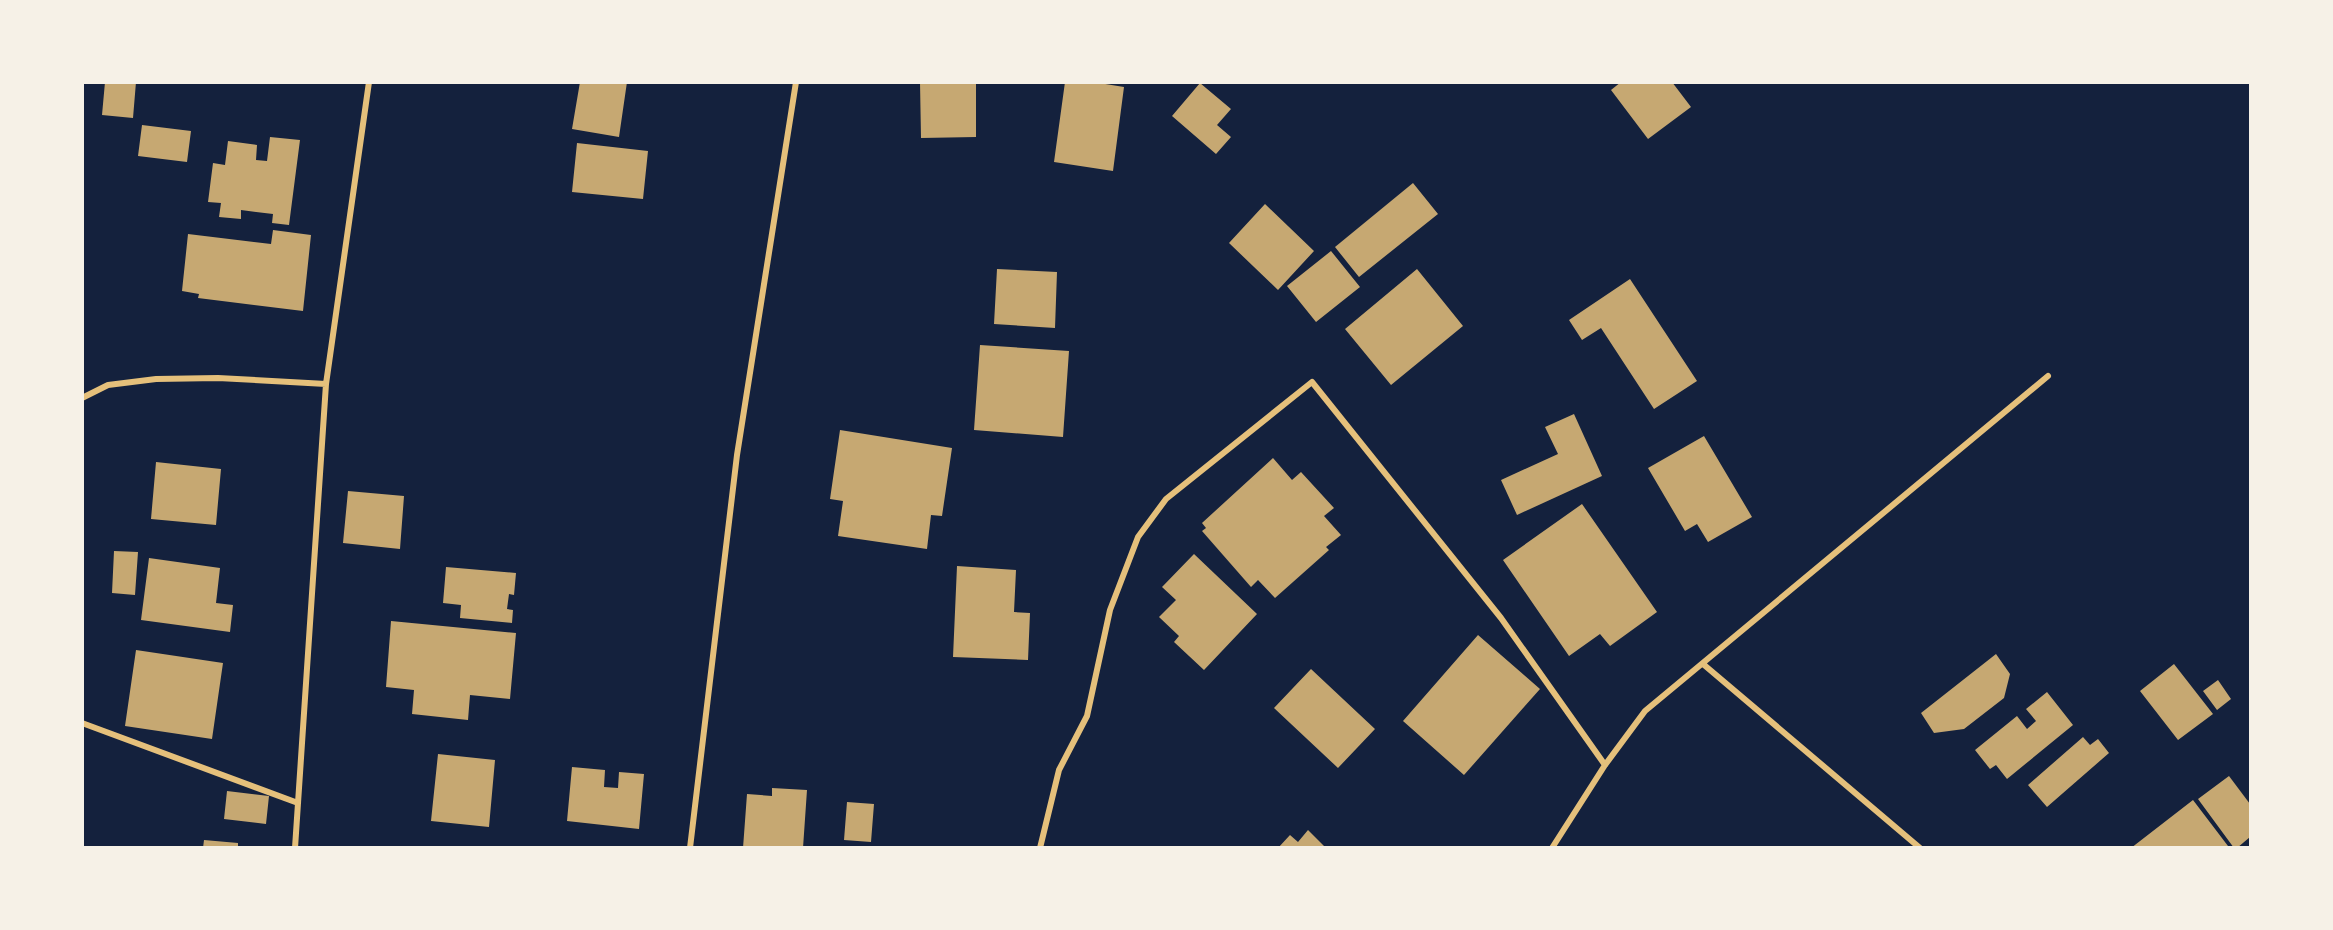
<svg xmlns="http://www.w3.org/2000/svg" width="2333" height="930" font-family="Poppins,sans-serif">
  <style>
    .building { fill: #c6a872 }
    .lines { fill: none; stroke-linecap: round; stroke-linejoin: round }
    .minor { stroke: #e5c07b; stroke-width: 6 }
  </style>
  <rect width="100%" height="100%" fill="#14213d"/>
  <path class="building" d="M105,82H136L133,118L102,115Z
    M580,82H627L619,137L572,129Z
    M920,82H976V137L921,138Z
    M1065,82H1093L1124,87L1113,171L1054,162Z
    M1621,82H1672L1691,107L1648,139L1611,90Z
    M1200,83L1231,109L1217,125L1231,137L1216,154L1172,116Z
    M142,125L191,131L187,162L138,156Z
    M270,137L300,140L289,225L272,223L273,214L241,210V219L219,217L221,203L208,202L213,163L225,165L228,141L257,145L256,160L267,161Z
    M577,143L648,151L643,199L572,192Z
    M1413,183L1438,214L1359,277L1335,247Z
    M1265,204L1314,251L1278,290L1229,243Z
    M273,230L311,235L303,311L198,298L199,294L182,291L188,234L271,244Z
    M1331,251L1360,287L1316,322L1287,286Z
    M997,269L1057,272L1055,328L994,324Z
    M1417,269L1463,326L1391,385L1345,329Z
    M1630,279L1697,381L1654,409L1601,328L1582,340L1569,320Z
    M980,345L1069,351L1063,437L974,430Z
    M1574,414L1602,476L1517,515L1501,480L1558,454L1545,427Z
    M840,430L952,448L942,516L931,515L927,549L838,536L843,501L830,499Z
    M1704,436L1752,517L1708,542L1697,524L1685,531L1648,468Z
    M1273,458L1292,480L1301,472L1334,508L1324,516L1341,535L1326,547L1329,550L1275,598L1258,580L1251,587L1202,531L1206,528L1202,523Z
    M156,462L221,469L216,525L151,519Z
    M348,491L404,496L400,549L343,543Z
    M1582,504L1657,612L1610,646L1600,634L1569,656L1503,560Z
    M114,551L138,552L135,595L112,593Z
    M1194,554L1257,614L1204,670L1174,642L1179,636L1159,617L1176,600L1162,587Z
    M149,558L220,568L216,603L233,605L230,632L141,620Z
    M957,566L1016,570L1014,612L1030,613L1028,660L953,657Z
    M446,567L516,573L514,595L509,594L507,609L513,610L512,623L460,618L461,605L443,603Z
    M391,621L516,633L510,699L470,695L468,720L412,714L414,690L386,687Z
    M1478,635L1540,689L1464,775L1403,721Z
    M136,650L223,663L212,739L125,726Z
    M1996,654L2010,674L2004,698L1964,729L1934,733L1921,713Z
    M2174,664L2213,714L2178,740L2140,691Z
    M1311,669L1375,729L1338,768L1274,708Z
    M2218,680L2231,699L2217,710L2203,691Z
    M2047,692L2073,725L2007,779L1996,765L1990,769L1975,750L2017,716L2027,729L2036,721L2026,709Z
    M2083,737L2090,745L2098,739L2109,753L2047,807L2028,785Z
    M438,754L495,760L489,827L431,821Z
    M572,767L605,770L604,787L618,788L619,772L644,774L639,829L567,821Z
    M2229,776L2250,804V837L2237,848H2234L2198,799Z
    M772,788L807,790L803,848H743L747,794L772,796Z
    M227,791L269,796L266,824L224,819Z
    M2193,800L2228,846L2226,848H2131Z
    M847,802L874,804L871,842L844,840Z
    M1308,830L1326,848H1278L1290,835L1298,842Z
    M204,840L238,843V848H203Z"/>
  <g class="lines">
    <path class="minor" d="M82,398L108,385L156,379L218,378L326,384
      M1703,664L1920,848
      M82,723L298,803
      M295,848L326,384L369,82
      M690,848L737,455L796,82
      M1040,848L1059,770L1087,716L1110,610L1138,537L1166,499L1312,382L1501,618L1605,765
      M1552,848L1605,765L1645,711L2048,376"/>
  </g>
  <rect width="2333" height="930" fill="none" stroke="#f6f1e7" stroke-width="168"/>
</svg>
